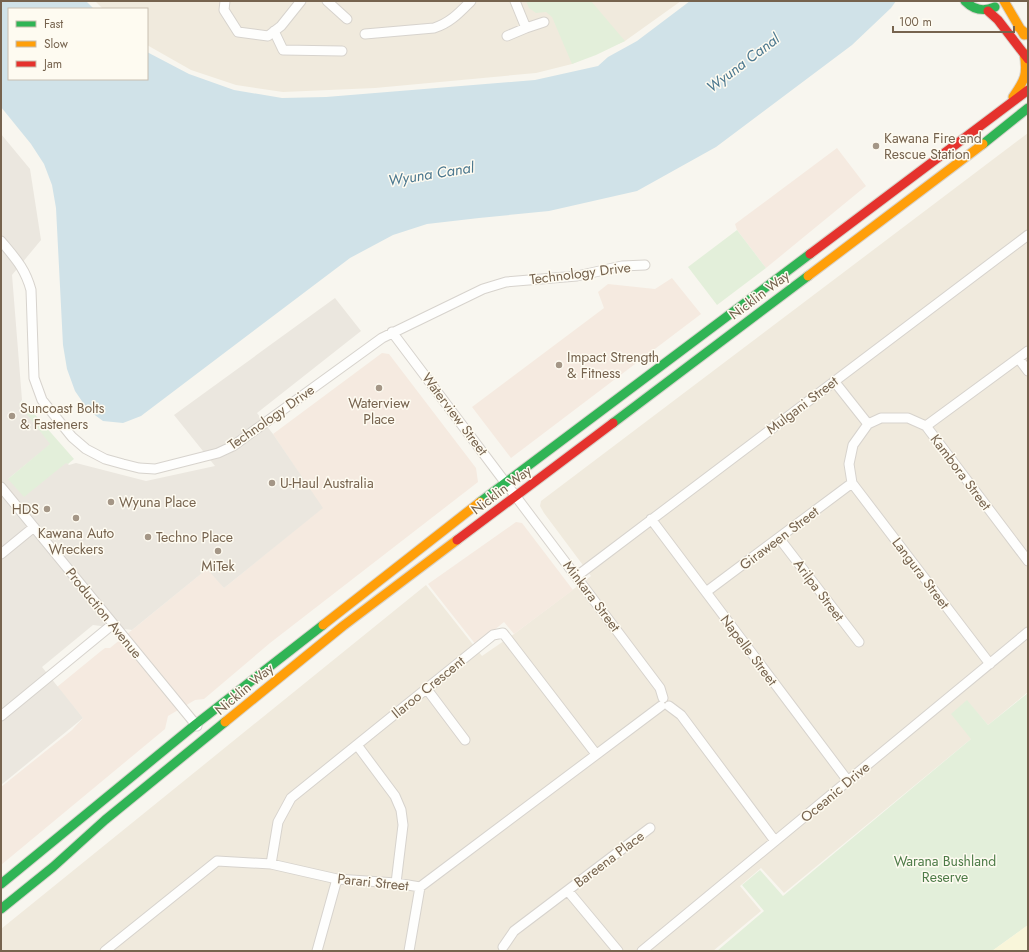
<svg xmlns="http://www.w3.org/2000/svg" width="1029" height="952" font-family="Jost,sans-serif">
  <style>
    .residential { fill: #f0eadd }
    .commercial { fill: #f5eae0 }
    .industrial { fill: #ebe7df }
    .green { fill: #e3efda }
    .sand { fill: #f9f6da }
    .water { fill: #d0e2e8 }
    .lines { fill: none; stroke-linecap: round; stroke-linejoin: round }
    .street-casing { stroke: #d7d3cd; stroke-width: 11 }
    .fast-casing { stroke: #d8d3cc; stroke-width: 11 }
    .slow-casing { stroke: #d8d3cc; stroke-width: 11 }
    .jam-casing { stroke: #d8d3cc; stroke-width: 11 }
    .street { stroke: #fefefd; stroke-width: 9 }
    .fast { stroke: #30b455; stroke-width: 9 }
    .slow { stroke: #ff9f0a; stroke-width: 9 }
    .jam { stroke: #e5322d; stroke-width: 9 }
    .poi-dot { fill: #a49686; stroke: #fefbf1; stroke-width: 1.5 }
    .labels { text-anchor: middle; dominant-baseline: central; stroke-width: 3; stroke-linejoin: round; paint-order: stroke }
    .poi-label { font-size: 14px; fill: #76634e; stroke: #fefbf1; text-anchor: start }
    .street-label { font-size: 14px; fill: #76634e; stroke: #fefbf1 }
    .park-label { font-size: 14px; fill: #4d7b47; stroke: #fefbf1 }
    .water-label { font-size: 15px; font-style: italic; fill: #4c788f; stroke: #fefbf1 }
  </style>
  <rect width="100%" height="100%" fill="#f8f6ef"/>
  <path class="residential" d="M95,1H681L625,41L572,64L536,73L375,88L283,92L236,85L191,70L147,45V9H103Z
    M1028,133V692L988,725L967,701L971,739L784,893L761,868L740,886L761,911L713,951H1V929L426,585L482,656L514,634L591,576L544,513L540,506L541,501Z"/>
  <path class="commercial" d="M837,148L866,186L766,268L737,230L735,224Z
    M672,278L701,314L511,458L472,407L604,308L598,292L608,284L655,289Z
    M382,353L389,354L476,468L478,482L270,643L204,699L195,700L168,716L165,729L1,865V787L72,730L83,718L57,687L101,651L105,648H110L208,568L224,588L322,508L273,434Z
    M516,522L522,523L573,590L514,634L504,622L476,645L428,584Z"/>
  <path class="industrial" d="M1,134L30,169L41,240L12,275L22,400L19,404L51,444L8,479L66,462L69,465L76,463L146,481L215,466L174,415L335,298L361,331L257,413L273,434L323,508L224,588L207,569L132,630L93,625L42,667L83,718L1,785Z"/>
  <path class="green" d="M526,1H591L625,41L596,55L572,64L552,17L546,12L536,13L529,8Z
    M737,230L766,268L717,305L688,267Z
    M23,401L74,459L68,464L66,463L24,497L8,479L50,444L19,404Z
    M1028,693V925L992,951H717L764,911L742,885L760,870L783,896L971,739L951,714L967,700L988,725Z"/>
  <path class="sand" d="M1028,925V951H992Z"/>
  <path class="water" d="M1,1H86L94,9H9V79H147V52L189,74L234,90L282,98L326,97L535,80L598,66L608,57L637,41L690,1H896L891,8L852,45L716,147L637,191L549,211L479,218L427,224L393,235L350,258L141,416L123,423L103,421L88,410L75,391L67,369L63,345L56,208L52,185L44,164L31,144L1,107Z"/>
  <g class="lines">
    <g class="street-casing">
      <path id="street" d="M225,1L224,10L238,32L268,36L281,26L301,1
        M327,1L347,19
        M515,1L526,28
        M274,31L283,50L342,51
        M365,34L434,28C450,23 459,13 471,1
        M507,36L526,28L544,22
        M1,241C15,258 25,268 31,290L34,378L42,400L72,437L86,449L105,459L123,464L139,468L155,469L218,453L233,446L382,338L483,289L506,282L577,276L622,266L645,265
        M392,332L660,688L663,698
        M1019,359L1028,371
        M834,381L868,424
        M926,426L1028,351
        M1,487L197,726
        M651,519L848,781
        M779,538L859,642
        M1,554L34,527
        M577,576L1028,235
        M706,592L852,483
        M990,664L852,483L849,464L853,445L868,424L881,418H908L926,426L1028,561
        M426,688L465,740
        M669,706L681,715L775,841
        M1,716L113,624
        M357,745L395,796L401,810L403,825L396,883
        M271,864L278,822L291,798L493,635L503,633L596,754
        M568,891L618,951
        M503,947L514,931L650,828
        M105,951L217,861L271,864L337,879L396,883L420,887L661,706
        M317,951L337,879
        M409,951L420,887
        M642,951L1028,632"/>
    </g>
    <g class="fast-casing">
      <path id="fast" d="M965,1C974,10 983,12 995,7
        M983,144L1028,108
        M613,423L808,276
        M480,502L810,254
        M1,884L196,724L323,625
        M1,909L53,867L105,820L225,722"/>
    </g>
    <g class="slow-casing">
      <path id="slow" d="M1004,1L1024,35
        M1018,27L1028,35
        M1013,97C1025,80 1028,74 1024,53
        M808,276L983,144
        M323,625L480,502
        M225,722L343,626L457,540"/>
    </g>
    <g class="jam-casing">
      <path id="jam" d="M988,11L998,20L1028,59
        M810,254L1028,90
        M457,540L613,423"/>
    </g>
    <use href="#street" class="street"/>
    <use href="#fast" class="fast"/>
    <use href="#slow" class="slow"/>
    <use href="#jam" class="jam"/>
  </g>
  <g class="poi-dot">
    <circle cx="876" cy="146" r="4"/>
    <circle cx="559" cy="365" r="4"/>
    <circle cx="379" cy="388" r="4"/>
    <circle cx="12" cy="416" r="4"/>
    <circle cx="272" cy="483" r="4"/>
    <circle cx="111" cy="502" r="4"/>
    <circle cx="47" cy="509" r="4"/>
    <circle cx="76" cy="518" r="4"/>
    <circle cx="148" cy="537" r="4"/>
    <circle cx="218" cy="551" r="4"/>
  </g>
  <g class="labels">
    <g class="poi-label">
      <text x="884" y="138">Kawana Fire and<tspan x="884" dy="16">Rescue Station</tspan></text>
      <text x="567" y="357">Impact Strength<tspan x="567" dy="16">&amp; Fitness</tspan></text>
      <text x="379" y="403" text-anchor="middle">Waterview<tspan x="379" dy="16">Place</tspan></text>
      <text x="20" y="408">Suncoast Bolts<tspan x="20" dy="16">&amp; Fasteners</tspan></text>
      <text x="280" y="483">U-Haul Australia</text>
      <text x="119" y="502">Wyuna Place</text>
      <text x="39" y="509" text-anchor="end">HDS</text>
      <text x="76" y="533" text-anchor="middle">Kawana Auto<tspan x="76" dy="16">Wreckers</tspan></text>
      <text x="156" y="537">Techno Place</text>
      <text x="218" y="566" text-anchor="middle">MiTek</text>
    </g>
    <g class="street-label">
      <text transform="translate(580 273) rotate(-7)">Technology Drive</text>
      <text transform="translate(759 295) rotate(-37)">Nicklin Way</text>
      <text transform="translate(802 405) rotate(-37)">Mulgani Street</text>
      <text transform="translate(455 414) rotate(53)">Waterview Street</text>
      <text transform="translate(271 417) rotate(-35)">Technology Drive</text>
      <text transform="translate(961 472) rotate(53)">Kambora Street</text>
      <text transform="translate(501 490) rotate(-37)">Nicklin Way</text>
      <text transform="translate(779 538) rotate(-37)">Giraween Street</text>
      <text transform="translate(921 573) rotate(53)">Langura Street</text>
      <text transform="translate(819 590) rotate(53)">Arilpa Street</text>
      <text transform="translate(592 596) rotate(53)">Minkara Street</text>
      <text transform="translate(104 613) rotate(51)">Production Avenue</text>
      <text transform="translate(749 650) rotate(53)">Napelle Street</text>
      <text transform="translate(428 687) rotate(-39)">Ilaroo Crescent</text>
      <text transform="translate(244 689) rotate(-40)">Nicklin Way</text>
      <text transform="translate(835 792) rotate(-40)">Oceanic Drive</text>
      <text transform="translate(609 859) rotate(-37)">Bareena Place</text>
      <text transform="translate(373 882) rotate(6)">Parari Street</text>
    </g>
    <g class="park-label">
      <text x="945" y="861">Warana Bushland<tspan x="945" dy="16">Reserve</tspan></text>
    </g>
    <g class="water-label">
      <text transform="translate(743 63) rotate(-37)">Wyuna Canal</text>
      <text transform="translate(431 174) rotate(-9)">Wyuna Canal</text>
    </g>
  </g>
  <rect width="1029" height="952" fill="none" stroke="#76634e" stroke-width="4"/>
  <rect x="8" y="8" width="140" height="72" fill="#fefbf1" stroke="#c8beb0"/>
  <rect x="16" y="21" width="20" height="6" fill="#30b455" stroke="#c8beb0"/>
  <text x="44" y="28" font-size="12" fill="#76634e">Fast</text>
  <rect x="16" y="41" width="20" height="6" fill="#ff9f0a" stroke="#c8beb0"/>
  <text x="44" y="48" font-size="12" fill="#76634e">Slow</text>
  <rect x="16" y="61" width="20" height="6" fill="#e5322d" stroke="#c8beb0"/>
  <text x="44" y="68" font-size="12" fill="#76634e">Jam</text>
  <path d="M893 26v6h121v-6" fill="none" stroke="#76634e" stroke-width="2"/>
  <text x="899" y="26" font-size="12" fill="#76634e" stroke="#fefbf1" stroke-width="3" paint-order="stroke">100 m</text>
</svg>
